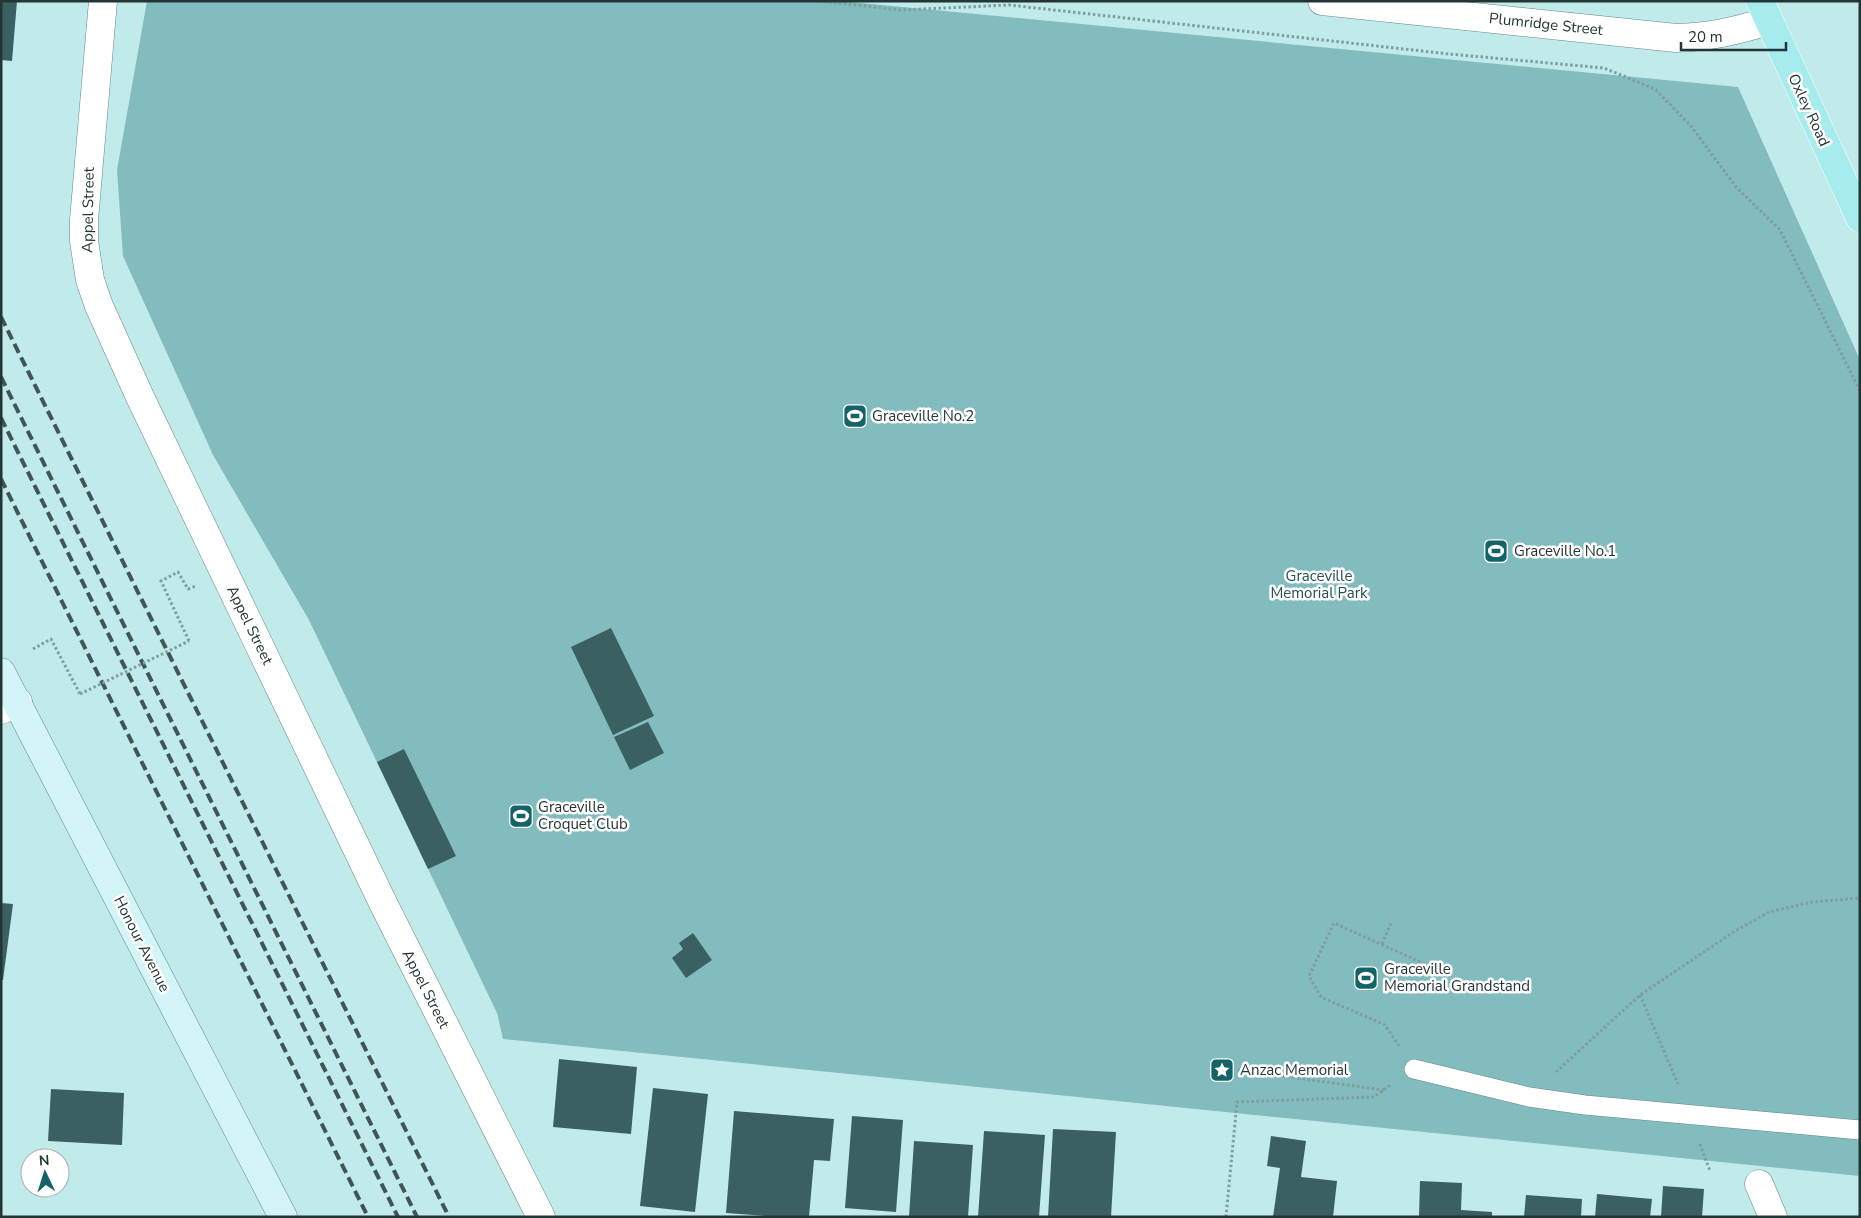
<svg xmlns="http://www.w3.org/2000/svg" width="1861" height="1218" font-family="'Nunito Sans',sans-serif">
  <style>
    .green { fill: #83bcbe }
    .building { fill: #3a6061 }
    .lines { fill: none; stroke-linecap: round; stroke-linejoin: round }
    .lane-casing { stroke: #62888a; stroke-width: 20 }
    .street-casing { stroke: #62888a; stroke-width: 29 }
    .secondary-casing { stroke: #62888a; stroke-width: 29 }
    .primary-casing { stroke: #fff; stroke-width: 29 }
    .path { stroke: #7f9e9f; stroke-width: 3; stroke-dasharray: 2.5 2.5; stroke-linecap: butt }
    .lane { stroke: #fff; stroke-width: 19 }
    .street { stroke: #fff; stroke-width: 28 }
    .secondary { stroke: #d3f5f7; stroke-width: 28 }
    .primary { stroke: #a6ecef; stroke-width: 28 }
    .rail { stroke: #405555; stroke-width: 4; stroke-dasharray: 10 5; stroke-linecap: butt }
    .path-bridge { stroke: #7f9e9f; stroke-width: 3; stroke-dasharray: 2.5 2.5; stroke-linecap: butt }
    .labels { text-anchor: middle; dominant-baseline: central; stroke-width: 5; stroke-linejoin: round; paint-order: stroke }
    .street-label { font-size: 15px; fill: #243535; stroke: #fff }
    .poi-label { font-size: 15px; fill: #243535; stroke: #fff; text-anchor: start }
    .park-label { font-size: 15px; fill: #255052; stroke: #fff }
  </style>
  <rect width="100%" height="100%" fill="#c1eaeb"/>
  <path class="green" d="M147,1H840L1738,87L1860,360V1176L503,1039L497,1013L309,620L213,455L123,256L117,170Z"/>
  <path class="building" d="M1,1H17L12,61L1,60Z
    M611,628L654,716L613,735L571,647Z
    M648,722L664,753L630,770L614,737Z
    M404,749L456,856L428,869L377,762Z
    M1,903L13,904L3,980H1Z
    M693,933L712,960L686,978L672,958L683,949L679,943Z
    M559,1059L637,1067L631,1134L553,1127Z
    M653,1088L708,1094L695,1212L640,1206Z
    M51,1089L124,1093L122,1145L48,1141Z
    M734,1111L834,1119L830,1161L814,1160L809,1217H780L726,1213Z
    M852,1116L903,1120L896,1212L845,1208Z
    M1053,1129L1116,1132L1111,1217H1048Z
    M984,1131L1045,1135L1039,1217H978Z
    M1271,1136L1306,1141L1301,1177L1337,1181L1333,1217H1273L1280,1168L1267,1166Z
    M914,1141L973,1145L968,1217H909Z
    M1420,1181L1462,1183L1461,1210L1492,1212V1217H1419Z
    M1663,1186L1704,1189L1702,1217H1661Z
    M1597,1194L1652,1199L1650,1217H1595Z
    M1526,1195L1582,1199L1581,1217H1524Z"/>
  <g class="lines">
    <g class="lane-casing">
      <path id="lane" d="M1414,1069L1529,1097L1585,1105L1860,1130"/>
    </g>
    <g class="street-casing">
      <path id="street" d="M103,1L84,220V241L90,280L99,306L140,397L383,903L541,1217
        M1322,1L1676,38C1710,37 1736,31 1768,21
        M1,710L18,702
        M1759,1184L1773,1217"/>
    </g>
    <g class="secondary-casing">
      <path id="secondary" d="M1,672L283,1217"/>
    </g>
    <g class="primary-casing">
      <path id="primary" d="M1760,1L1860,218"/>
    </g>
    <path class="path" d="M819,1L901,10L1009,5L1449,54L1604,68L1655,89L1691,126L1736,187L1780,230L1860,391
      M189,641L161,581L178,572L188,589L196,586
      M33,649L51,639L80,694
      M1382,944L1391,923
      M1640,995L1678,1084
      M1399,1046L1385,1025L1321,997L1309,976L1334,923L1429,966
      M1238,1070L1384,1090
      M1556,1072L1640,995L1735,931L1769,912L1812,902L1860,898
      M1700,1144L1710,1171
      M1226,1217L1237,1102L1374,1097L1392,1084"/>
    <use href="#lane" class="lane"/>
    <use href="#street" class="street"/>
    <use href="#secondary" class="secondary"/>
    <use href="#primary" class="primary"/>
    <path class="rail" d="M1,317L449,1217
      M1,377L417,1217
      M1,418L398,1217
      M1,479L368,1217"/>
    <path class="path-bridge" d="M80,694L189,641"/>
  </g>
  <defs>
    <g id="stadium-square" transform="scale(1.25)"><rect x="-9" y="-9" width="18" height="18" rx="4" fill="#146467" stroke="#fff"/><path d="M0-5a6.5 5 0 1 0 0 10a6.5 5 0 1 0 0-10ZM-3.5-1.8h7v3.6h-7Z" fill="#fff"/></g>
    <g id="sight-square" transform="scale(1.25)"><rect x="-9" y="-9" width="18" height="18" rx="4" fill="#146467" stroke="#fff"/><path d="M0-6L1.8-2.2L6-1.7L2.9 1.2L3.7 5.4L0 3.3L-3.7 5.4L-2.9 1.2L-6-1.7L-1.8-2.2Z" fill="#fff"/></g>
  </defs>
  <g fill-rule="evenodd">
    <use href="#stadium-square" x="855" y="416"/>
    <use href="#stadium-square" x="1496" y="551"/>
    <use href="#stadium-square" x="521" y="816"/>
    <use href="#stadium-square" x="1366" y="978"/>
    <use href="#sight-square" x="1222" y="1070"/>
  </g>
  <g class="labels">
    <g class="street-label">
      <text transform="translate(1546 24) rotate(6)">Plumridge Street</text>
      <text transform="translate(1809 110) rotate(65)">Oxley Road</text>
      <text transform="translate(88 210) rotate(-89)">Appel Street</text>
      <text transform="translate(250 625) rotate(64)">Appel Street</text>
      <text transform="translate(142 944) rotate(63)">Honour Avenue</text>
      <text transform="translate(426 989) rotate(63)">Appel Street</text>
    </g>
    <g class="poi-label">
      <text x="872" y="416">Graceville No.2</text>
      <text x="1514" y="551">Graceville No.1</text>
      <text x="538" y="807">Graceville<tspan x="538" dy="17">Croquet Club</tspan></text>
      <text x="1384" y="969">Graceville<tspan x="1384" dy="17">Memorial Grandstand</tspan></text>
      <text x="1240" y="1070">Anzac Memorial</text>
    </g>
    <g class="park-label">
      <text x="1319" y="576">Graceville<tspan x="1319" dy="17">Memorial Park</tspan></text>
    </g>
  </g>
  <rect width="1861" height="1218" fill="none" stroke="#243535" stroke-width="5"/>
  <g transform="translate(45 1173) rotate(356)"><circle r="24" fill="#ffffff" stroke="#a7aeae"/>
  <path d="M0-4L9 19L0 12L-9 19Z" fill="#146467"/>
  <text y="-8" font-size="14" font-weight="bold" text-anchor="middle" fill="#243535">N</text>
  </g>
  <path d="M1681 42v8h105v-8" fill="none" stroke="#243535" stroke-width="2.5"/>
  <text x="1688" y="42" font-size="15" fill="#243535" stroke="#ffffff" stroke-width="4" paint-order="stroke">20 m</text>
</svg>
